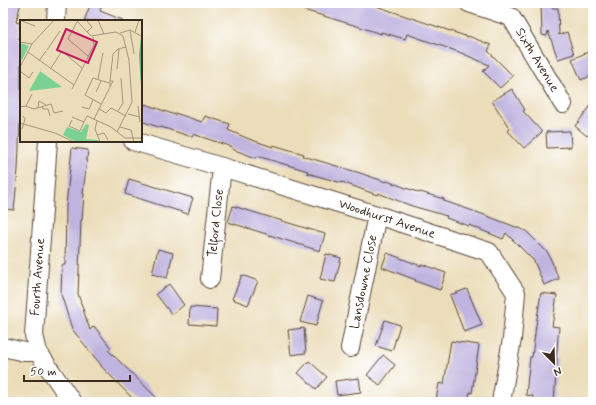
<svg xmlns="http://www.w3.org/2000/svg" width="596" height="405" font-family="Mynerve,sans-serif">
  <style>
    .building { fill: #bfb3df }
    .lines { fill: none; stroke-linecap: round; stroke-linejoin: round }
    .minor-casing { stroke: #554535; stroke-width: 20 }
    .minor { stroke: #fff; stroke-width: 18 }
    .labels { text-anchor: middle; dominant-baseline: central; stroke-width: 3; stroke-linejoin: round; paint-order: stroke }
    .street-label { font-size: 13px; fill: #3b2a1e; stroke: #fff }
    .inset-road { fill: none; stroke: #a5957c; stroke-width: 1 }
    .view { fill: #c2185b; fill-opacity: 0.15; stroke: #c2185b; stroke-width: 2 }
    .inset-edge { fill: none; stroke: #3b2a1e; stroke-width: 2 }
  </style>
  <rect width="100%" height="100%" fill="#fff"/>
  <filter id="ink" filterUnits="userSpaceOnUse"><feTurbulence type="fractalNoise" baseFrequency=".025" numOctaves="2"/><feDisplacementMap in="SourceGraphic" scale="8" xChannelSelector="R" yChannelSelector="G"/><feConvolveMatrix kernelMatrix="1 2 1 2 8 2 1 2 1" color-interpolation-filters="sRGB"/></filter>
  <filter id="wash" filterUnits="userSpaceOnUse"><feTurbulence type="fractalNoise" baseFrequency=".012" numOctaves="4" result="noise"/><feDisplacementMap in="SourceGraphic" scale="16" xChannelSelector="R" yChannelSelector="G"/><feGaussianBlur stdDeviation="0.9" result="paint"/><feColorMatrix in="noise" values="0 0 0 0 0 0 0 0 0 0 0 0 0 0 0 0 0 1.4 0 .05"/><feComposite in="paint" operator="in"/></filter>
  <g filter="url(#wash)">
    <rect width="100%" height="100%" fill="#ebddba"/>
    <g id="blocks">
      <path class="building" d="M3,3H21L16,22L20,23L19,40L21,41V99L18,170L14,210L3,209V102L5,65H3Z
        M91,3H103L100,11L123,20L122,21H84Z
        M290,3H367L468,37V36L491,45L488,51L513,76L500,88L483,71L489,65L459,52L407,34L405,39L381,32V34L357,26L290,6Z
        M541,3H553L552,8H558L559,35L567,32L574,54L558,59L548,31L547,36L542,35Z
        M588,52L593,65V75L581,80L572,59Z
        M512,89L525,110L523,111L542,132L524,148L508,131L510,129L492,101Z
        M593,103V129L587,136L575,126Z
        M145,104L175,115V113L202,122L205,116L230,124L228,130L249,139L273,147V145L304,154L303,156L360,173L386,182L387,181L420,193V192L444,199V201L482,214L526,231L548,253L559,279L544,285L534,261L506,233L503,239L469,225V226L446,218L447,216L412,206L378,193L377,195L342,182V183L307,173L308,171L284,164L257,156L256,158L232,149V147L193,134L192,137L161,127V128L141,121V115Z
        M570,131L571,147L547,148L546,132Z
        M72,148L88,150L83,194H84L82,220H81L78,294L90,330L94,326L111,348L108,350L161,402H136L101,366V365L72,329L61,294L62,265H65L66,206Z
        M129,179L193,198L188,214L125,194Z
        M233,206L325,234L320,251L228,222Z
        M158,249L173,253L167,278L152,274Z
        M387,253L421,266V264L446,273L440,290L415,281L416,280L382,267Z
        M326,254L341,258L335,282L320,279Z
        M242,275L258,281L248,305L232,299Z
        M169,284L184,305L172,315L156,294Z
        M467,289L482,325L464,332L450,295Z
        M541,293L557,295L552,326L559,327L556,359H557L554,402H532L533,396L526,395L530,357H532L536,325Z
        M308,296L323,301L316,326L300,322Z
        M190,307L217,309L216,326L189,324Z
        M385,320L400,325L392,351L376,346Z
        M304,328L306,353L291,355L288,330Z
        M451,341L479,345L472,393L470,392L468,402H440V400H436L439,383L444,384Z
        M383,355L395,365L380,385L367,375Z
        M309,361L327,377L316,389L298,373Z
        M359,378L361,392L337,395L335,381Z"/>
    </g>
  </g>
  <g filter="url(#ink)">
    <use href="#blocks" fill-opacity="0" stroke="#554535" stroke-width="1"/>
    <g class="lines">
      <g class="minor-casing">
        <path id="minor" d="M469,3L511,17
          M511,17L563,104
          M56,21L57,3
          M48,141L34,335L38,352L72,402
          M133,141L222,167L377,215L489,252L516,293L512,339L501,402
          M210,279L222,167
          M3,347L24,352H38
          M350,348L377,215"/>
      </g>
      <use href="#minor" class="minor"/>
    </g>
  </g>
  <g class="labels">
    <g class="street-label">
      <text transform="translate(537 60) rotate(59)">Sixth Avenue</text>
      <text transform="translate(387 219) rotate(18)">Woodhurst Avenue</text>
      <text transform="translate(216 223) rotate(-84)">Telford Close</text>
      <text transform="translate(38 277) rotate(-86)">Fourth Avenue</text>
      <text transform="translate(364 282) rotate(-79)">Lansdowne Close</text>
    </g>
  </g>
  <g transform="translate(20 20)">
    <rect width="122" height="122" fill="#ebddba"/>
    <path d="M0,23L9,26L2,40L0,39ZM23,46L20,51L42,67L9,71ZM66,104L69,105L66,119L78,120L79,122H56L43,115L47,107L61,112Z" fill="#7bd093"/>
    <path d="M122,8V82L119,35Z" fill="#64b27d"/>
    <path class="inset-road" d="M56,0L71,16L96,12L103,16L109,40L112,82L97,112M66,0L72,7L67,12M78,0L84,14M2,1L15,6M57,2L48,19L68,36M110,10L114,34M115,12L119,0M100,13L110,10L121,16M0,22L12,24M27,30L40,11M42,31L62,48M8,32L54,65M19,41L26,31M0,47L12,24L34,0M31,48L42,31M97,49L99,29M0,51L9,58L13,52M78,59L83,33M90,61L93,34L98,29L106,27M52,69L74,25L73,17M76,72L81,61M81,84L65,75L73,58L89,63M6,86L12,74M118,86L120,102M0,87L5,86L14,89L31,84L34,93L43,91M22,87L23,89H28L30,96M62,87L69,89L73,80M18,88L19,81L26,85M79,89L86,93L91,88L106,96M98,91L103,83L101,58M108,94L120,97M52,97L64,102L67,96L91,107L105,118H122M74,99L93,61H90V66M52,100L49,106L60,111L64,102M77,101L75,109L80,122M0,103L35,113L54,122M100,107L111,110L114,122M2,109L5,99L3,96M77,115L84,113L88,120"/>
    <path class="view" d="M46,9L77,22L68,43L37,30Z"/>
    <rect width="122" height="122" class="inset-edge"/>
  </g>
  <rect width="596" height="405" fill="none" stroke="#fff" stroke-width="16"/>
  <g transform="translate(554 363) rotate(157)" stroke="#ffffff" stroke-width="3" paint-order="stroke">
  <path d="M0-3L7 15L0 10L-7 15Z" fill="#3b2a1e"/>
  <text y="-6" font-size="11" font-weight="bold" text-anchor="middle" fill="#3b2a1e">N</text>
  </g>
  <path d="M24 375v6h106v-6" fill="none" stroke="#3b2a1e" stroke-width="2"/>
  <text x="30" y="375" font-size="12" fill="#3b2a1e" stroke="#ffffff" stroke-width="3" paint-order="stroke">50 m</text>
</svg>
